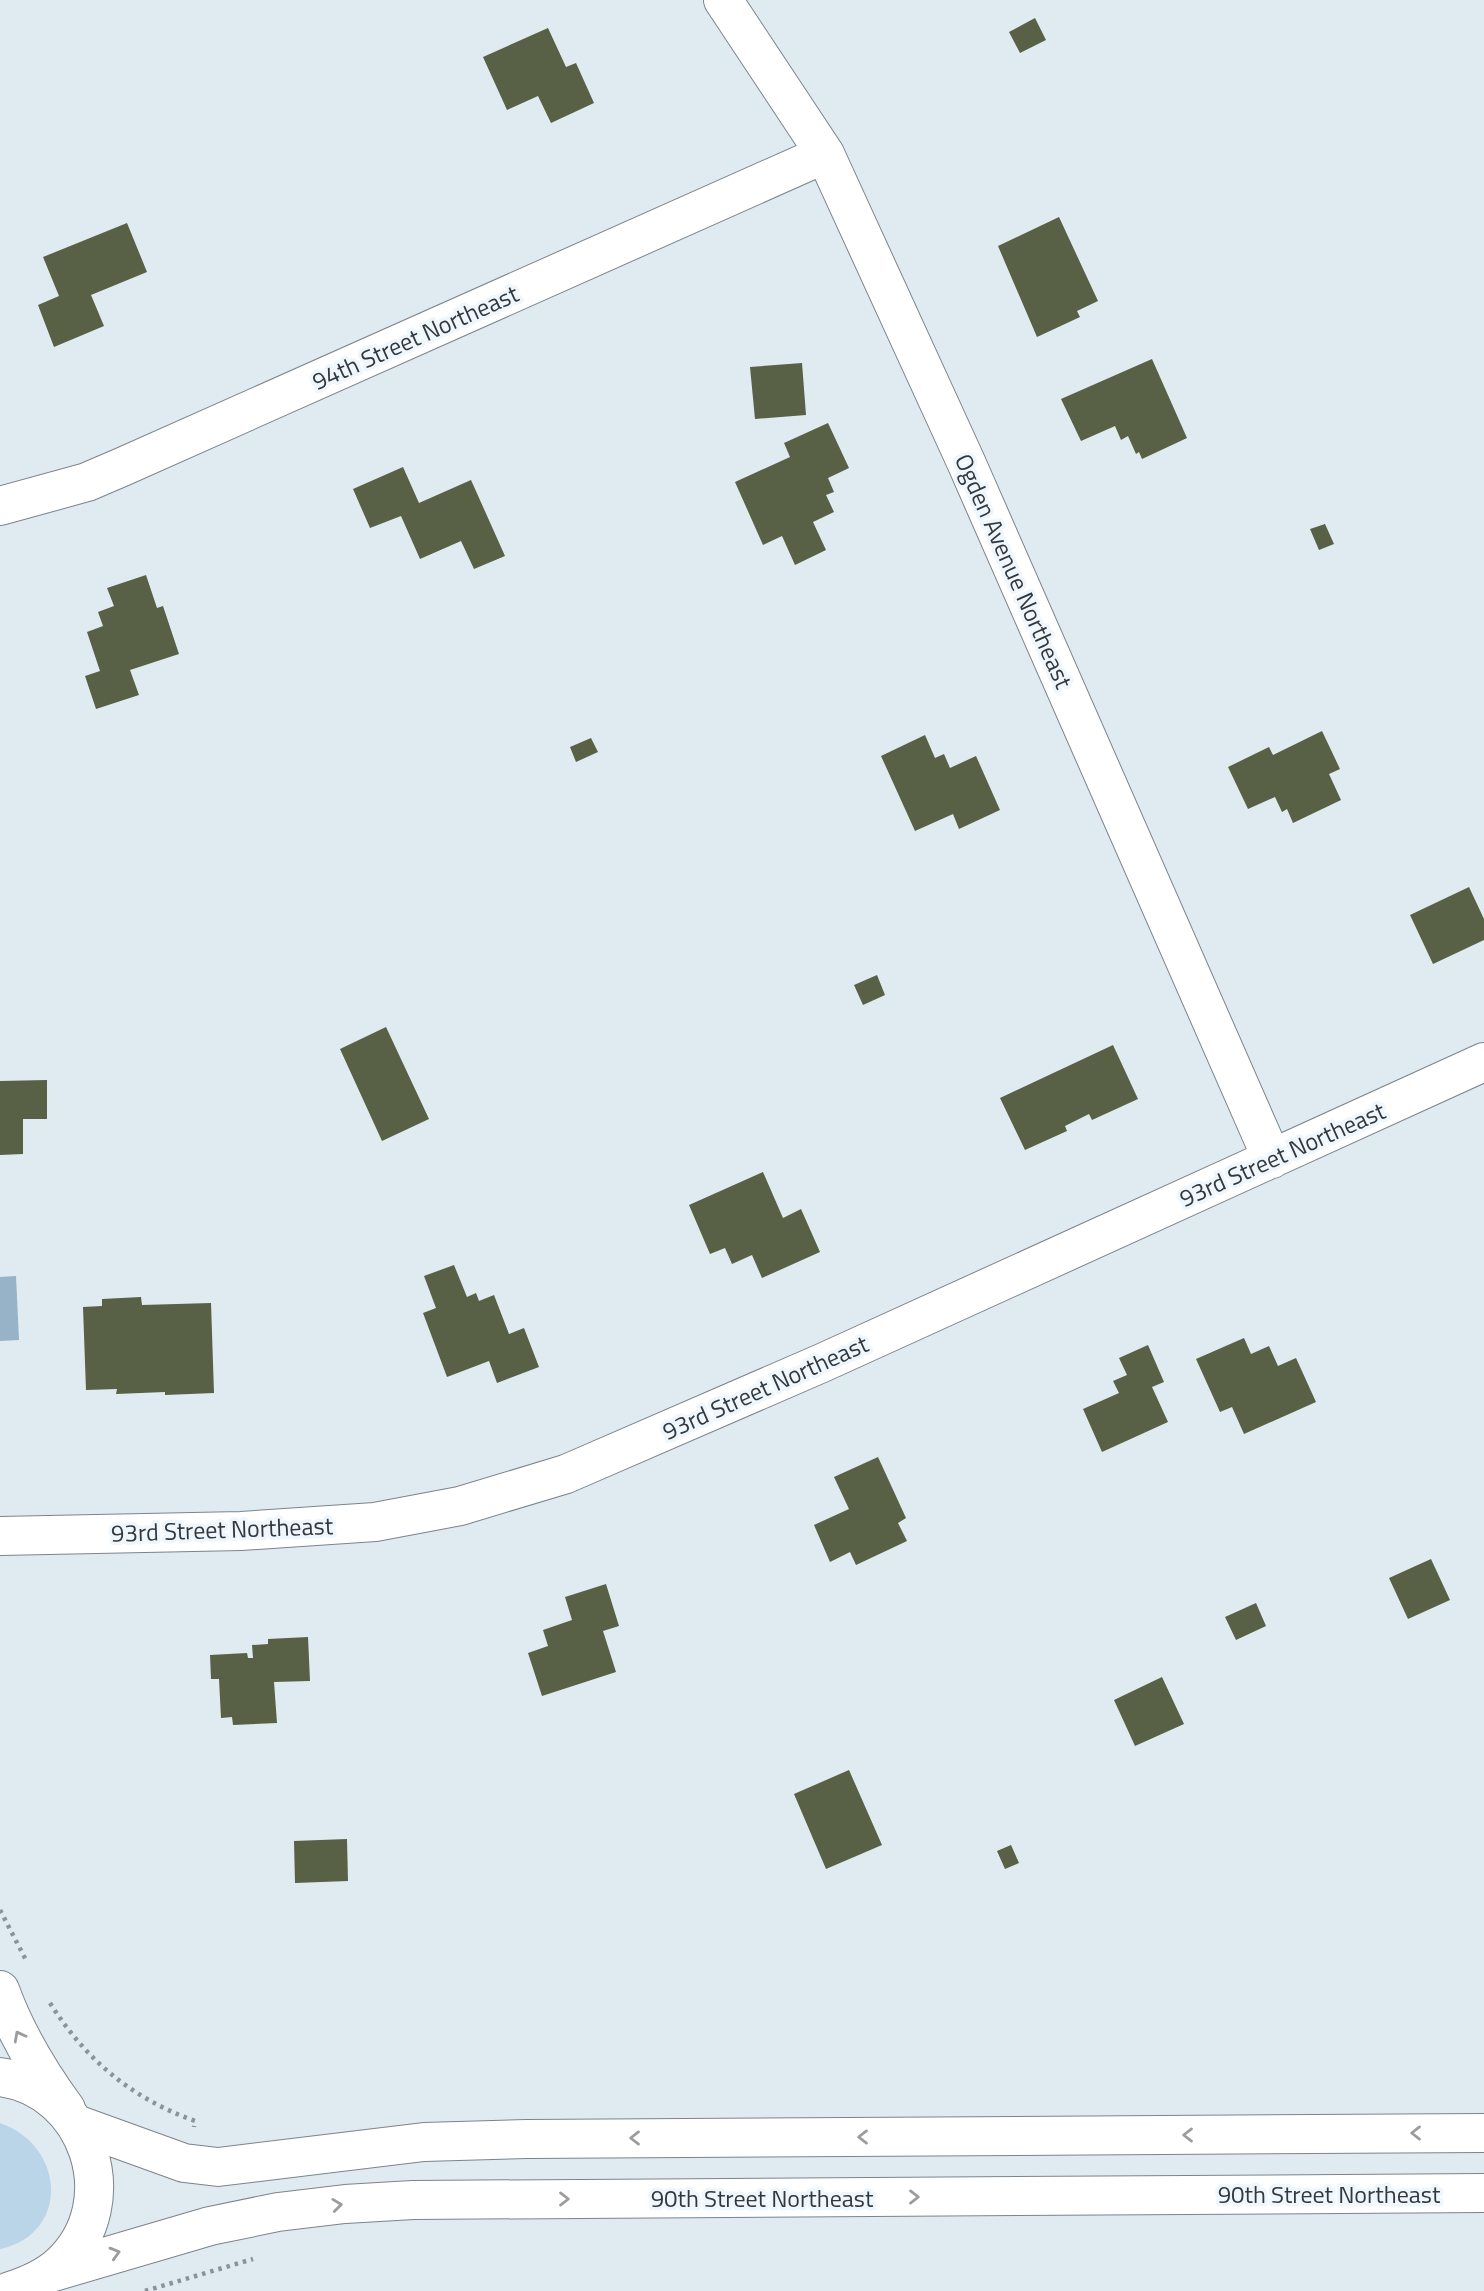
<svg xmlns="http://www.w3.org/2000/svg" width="1484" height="2291" font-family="'Titillium Web',sans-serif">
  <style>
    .green { fill: #bad4e8 }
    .water { fill: #97b3c8 }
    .building { fill: #586045 }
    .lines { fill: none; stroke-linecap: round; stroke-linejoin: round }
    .minor-casing { stroke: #7c848b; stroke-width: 40 }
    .major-casing { stroke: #7c848b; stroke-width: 40 }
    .path { stroke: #8b9398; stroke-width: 4.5; stroke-dasharray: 3.5 5; stroke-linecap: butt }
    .minor { stroke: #fff; stroke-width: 38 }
    .major { stroke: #fff; stroke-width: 38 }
    .oneway { stroke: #9a9c9d }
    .labels { text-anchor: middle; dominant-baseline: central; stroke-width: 7; stroke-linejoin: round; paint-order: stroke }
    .street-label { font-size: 24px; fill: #34383b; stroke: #eef7fe }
  </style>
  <rect width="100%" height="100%" fill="#e0eaf1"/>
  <path class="green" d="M0,2123C66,2146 70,2234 0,2249Z"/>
  <path class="water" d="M16,1276L19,1340L0,1341V1277Z"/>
  <path class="building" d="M1035,18L1046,40L1020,53L1009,32Z
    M548,28L566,67L576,63L594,103L551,123L538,96L507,110L483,57Z
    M1059,217L1098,301L1077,311L1080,317L1037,337L998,246Z
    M127,223L147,272L91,295L104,326L54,347L38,305L59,296L43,257Z
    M1152,359L1187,438L1142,459L1139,452L1136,454L1128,436L1121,440L1115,426L1081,441L1061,399Z
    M802,363L806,415L755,419L750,367Z
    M828,423L849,468L828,478L834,492L826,495L834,512L813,522L826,550L795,565L782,536L763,545L735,482L790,457L784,443Z
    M403,467L419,503L471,480L505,556L474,569L461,541L420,559L401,516L370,528L353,489Z
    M1325,524L1334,544L1319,550L1310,529Z
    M146,575L157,608L163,606L179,654L130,670L139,695L96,709L85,676L100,671L87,632L103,626L98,612L114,606L107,588Z
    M1322,731L1340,769L1329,774L1341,800L1293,823L1287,809L1282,812L1275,797L1248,809L1228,767L1269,747L1273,755Z
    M925,735L935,758L944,754L950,768L976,756L1000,810L959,829L953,814L915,831L881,756Z
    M591,738L598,752L576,762L570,747Z
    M1469,887L1484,919V940L1433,964L1410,915Z
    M877,975L885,995L863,1005L854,985Z
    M386,1027L429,1119L382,1141L340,1049Z
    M1113,1045L1138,1099L1092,1120L1089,1114L1065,1126L1067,1131L1025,1150L1000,1098Z
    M47,1080V1119H23V1154L0,1155V1081Z
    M763,1172L783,1218L801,1209L820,1252L762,1278L752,1255L732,1264L725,1248L710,1254L689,1205Z
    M454,1265L467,1297L476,1293L479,1301L494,1295L509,1334L524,1328L539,1367L497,1383L489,1361L447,1377L423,1313L436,1308L424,1276Z
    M141,1297L142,1305L211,1303L214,1393L165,1395V1392L116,1394L117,1389L86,1390L83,1307L102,1306V1299Z
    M1244,1338L1251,1354L1269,1346L1278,1366L1296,1358L1316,1402L1244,1434L1232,1407L1220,1412L1196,1359Z
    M1148,1345L1164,1382L1152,1387L1168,1422L1102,1452L1083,1409L1119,1393L1113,1381L1127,1375L1119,1358Z
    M878,1457L906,1518L898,1523L907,1541L856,1565L850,1552L830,1562L814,1525L849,1509L834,1477Z
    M1431,1559L1450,1600L1408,1619L1389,1578Z
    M606,1584L619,1626L603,1631L616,1672L542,1696L528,1653L548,1646L543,1630L572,1620L565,1597Z
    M1256,1603L1266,1626L1236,1640L1225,1617Z
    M308,1637L310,1681L274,1682L277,1723L233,1725L232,1717L221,1718L219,1679H211L210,1655L247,1653L248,1658H253L252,1645L268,1644V1639Z
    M1162,1677L1184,1724L1135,1746L1114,1700Z
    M849,1770L882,1845L826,1869L794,1794Z
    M347,1839L348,1881L295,1883L294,1841Z
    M1011,1845L1019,1863L1005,1869L997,1851Z"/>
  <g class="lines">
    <g class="minor-casing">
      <path id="minor" d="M723,0L825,154L966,462L1272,1159
        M0,506L87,482L122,467L825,154
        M0,1536L241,1531L375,1522L460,1506L566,1474L822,1363L1484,1062
        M0,1990C16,2034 38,2071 66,2109"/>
    </g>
    <g class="major-casing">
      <path id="major" d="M0,2077C88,2088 127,2202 61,2264C46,2278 29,2285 10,2291
        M76,2124L184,2163L218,2167L424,2142L527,2139L1484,2133
        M50,2273L210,2226L278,2212L345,2204L413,2200L1484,2193"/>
    </g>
    <path class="path" d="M0,1910L27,1962
      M50,2003C86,2060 131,2098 195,2121L194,2127
      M145,2291L253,2259"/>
    <use href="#minor" class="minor"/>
    <use href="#major" class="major"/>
  </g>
  <defs><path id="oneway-chevron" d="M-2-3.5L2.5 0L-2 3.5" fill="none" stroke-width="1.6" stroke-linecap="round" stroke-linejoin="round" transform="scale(1.75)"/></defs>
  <g class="oneway">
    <use href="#oneway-chevron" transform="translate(19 2036) rotate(-118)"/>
    <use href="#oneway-chevron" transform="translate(1416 2133) rotate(180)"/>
    <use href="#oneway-chevron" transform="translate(1188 2135) rotate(180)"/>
    <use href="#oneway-chevron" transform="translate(863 2137) rotate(180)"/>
    <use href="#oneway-chevron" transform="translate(635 2138) rotate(180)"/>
    <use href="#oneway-chevron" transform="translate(914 2197)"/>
    <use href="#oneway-chevron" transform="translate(564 2199)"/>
    <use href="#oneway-chevron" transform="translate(337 2205) rotate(-7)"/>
    <use href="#oneway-chevron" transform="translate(115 2253) rotate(-16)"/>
  </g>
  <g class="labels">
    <g class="street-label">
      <text transform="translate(415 337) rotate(-24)">94th Street Northeast</text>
      <text transform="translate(1014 571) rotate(66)">Ogden Avenue Northeast</text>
      <text transform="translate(1282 1154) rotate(-24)">93rd Street Northeast</text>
      <text transform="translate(765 1387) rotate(-24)">93rd Street Northeast</text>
      <text transform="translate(222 1529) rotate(-2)">93rd Street Northeast</text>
      <text x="1329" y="2194">90th Street Northeast</text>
      <text x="762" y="2198">90th Street Northeast</text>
    </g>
  </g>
</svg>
